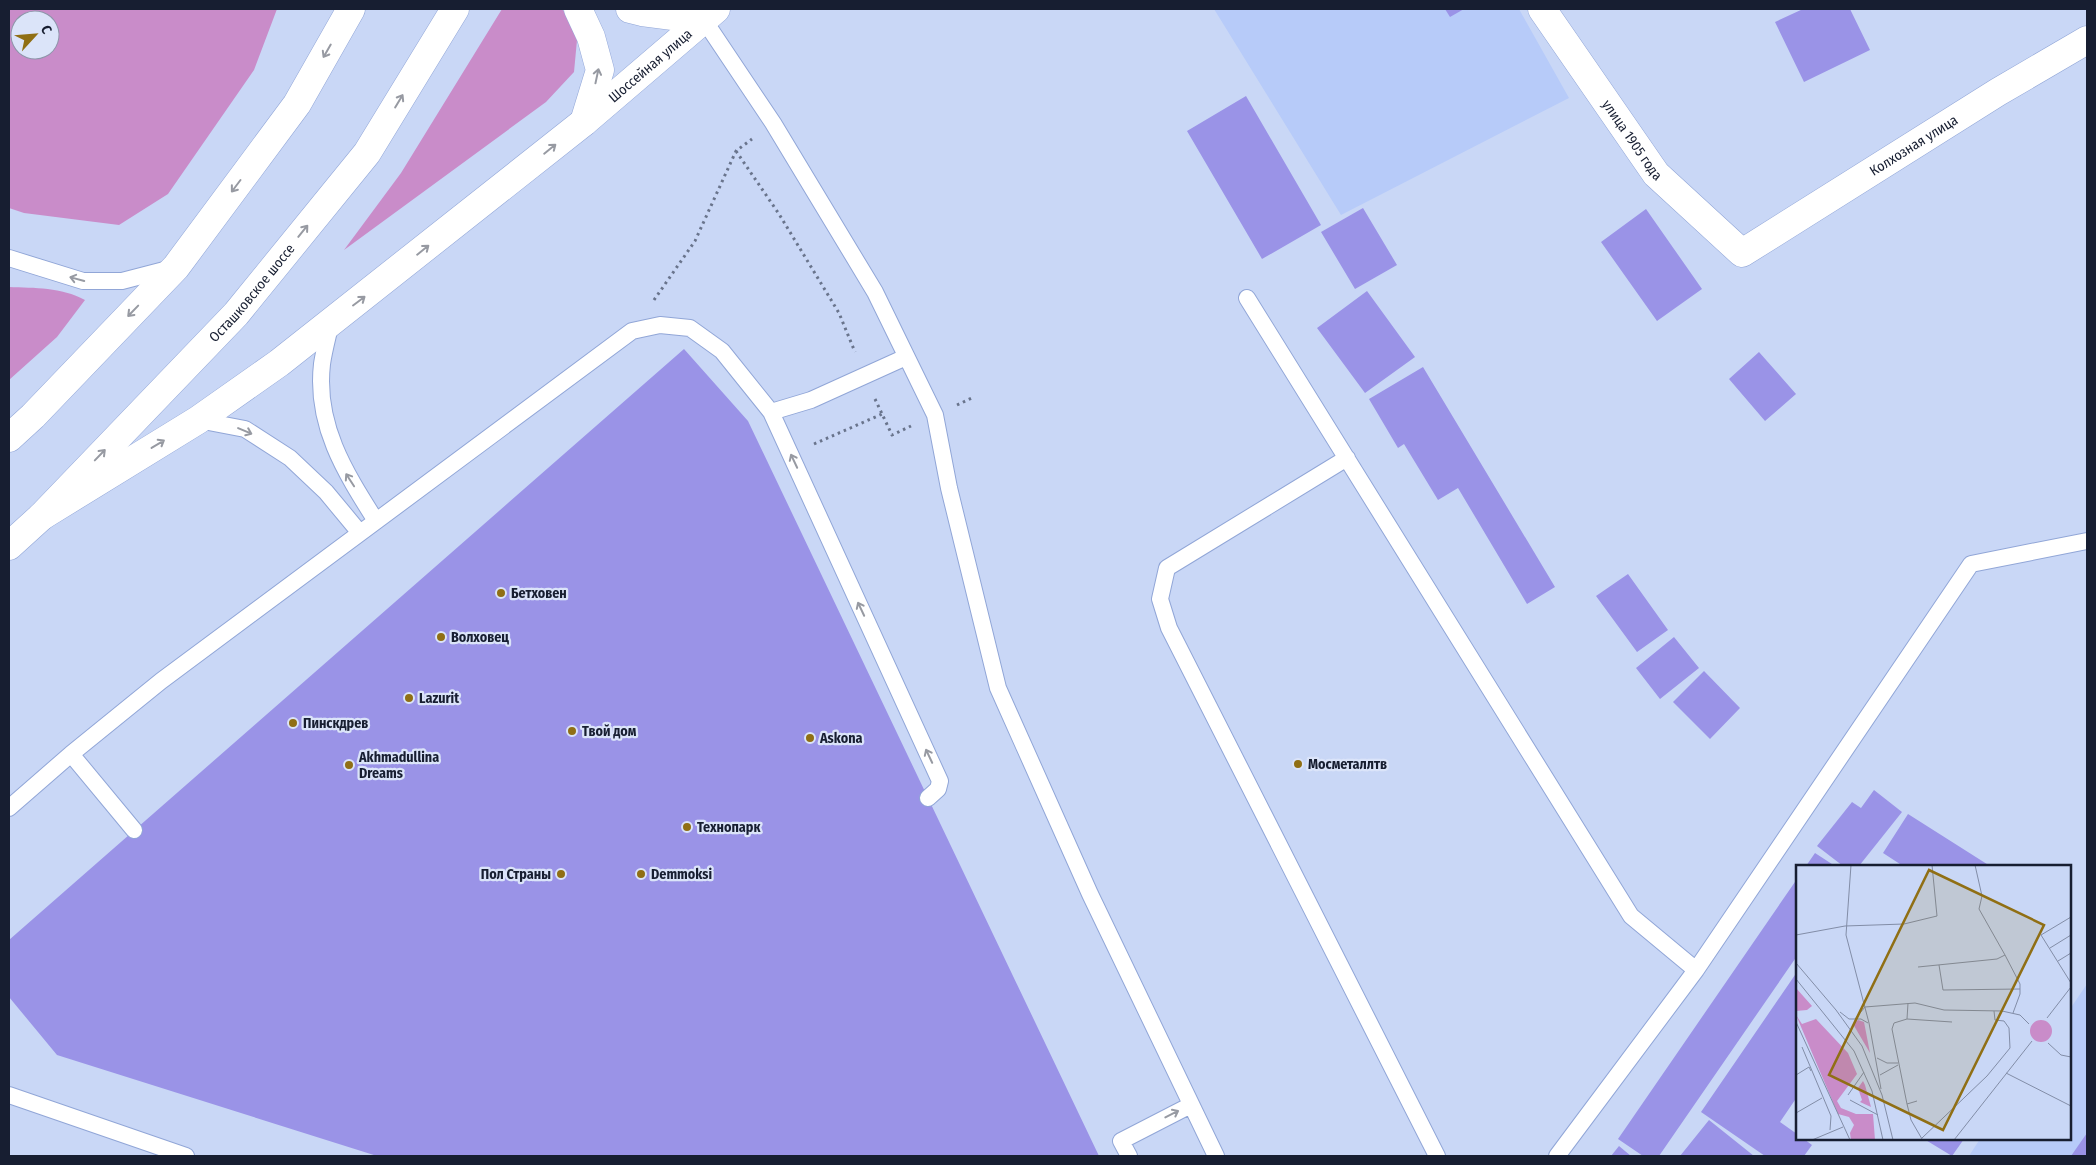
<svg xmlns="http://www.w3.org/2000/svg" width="2096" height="1165" font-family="'Fira Sans Condensed',sans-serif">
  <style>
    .built { fill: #b7cbf9 }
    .green { fill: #c98cc9; fill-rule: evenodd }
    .building { fill: #9a93e7 }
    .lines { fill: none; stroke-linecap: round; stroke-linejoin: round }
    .lane-casing { stroke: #91a6d7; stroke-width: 18 }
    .street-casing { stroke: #91a6d7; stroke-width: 29 }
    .secondary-casing { stroke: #91a6d7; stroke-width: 29 }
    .path { stroke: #69748c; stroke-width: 3; stroke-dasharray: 2.5 4; stroke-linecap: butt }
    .lane { stroke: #fff; stroke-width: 16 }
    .street { stroke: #fff; stroke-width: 28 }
    .secondary { stroke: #fff; stroke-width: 28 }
    .oneway { stroke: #979aa2 }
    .poi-dot { fill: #906f14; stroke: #dbe4f9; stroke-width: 2 }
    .labels { text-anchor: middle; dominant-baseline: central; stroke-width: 4.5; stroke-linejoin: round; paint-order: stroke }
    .street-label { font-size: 14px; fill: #171e31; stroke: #dbe4f9 }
    .poi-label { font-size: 14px; font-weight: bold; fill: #171e31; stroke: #dbe4f9; text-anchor: start }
    .inset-road { fill: none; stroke: #828da7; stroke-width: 1 }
    .view { fill: #906f14; fill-opacity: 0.15; stroke: #906f14; stroke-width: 2.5 }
    .inset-edge { fill: none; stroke: #171e31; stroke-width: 2.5 }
  </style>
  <rect width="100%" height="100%" fill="#c9d7f6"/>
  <path class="built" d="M1214,9H1519L1569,98L1341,215Z
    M2087,984V1156H1969L1980,1139H2070V1009Z"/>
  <path class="green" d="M9,9H277L254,70L168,194L119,225L24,213L9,208ZM20,20H50V50H20Z
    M502,9H562L566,14L577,40L574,72L546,102L344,250L401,173Z
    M9,287C35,288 61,287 85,300L57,337L9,380Z"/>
  <path class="building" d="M1445,9H1464L1450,17Z
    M1803,9H1850L1870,50L1804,82L1775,22Z
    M1246,96L1321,225L1262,259L1187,131Z
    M1363,208L1397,265L1355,289L1321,232Z
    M1646,209L1702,289L1657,321L1601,242Z
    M1367,291L1415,357L1365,393L1317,328Z
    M684,349L748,421L1099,1156H377L57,1055L9,997V940Z
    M1759,352L1796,394L1765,421L1729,379Z
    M1423,367L1555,587L1527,604L1458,488L1438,500L1404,444L1398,448L1369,399Z
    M1628,574L1668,630L1637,652L1596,596Z
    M1674,637L1699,668L1660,699L1636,668Z
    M1704,671L1740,708L1710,739L1673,702Z
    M1874,790L1902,812L1859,866H1843L1817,846L1852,802L1861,808Z
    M1908,814L1990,866H1903L1883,853Z
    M1815,853L1835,866H1806Z
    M1797,879V956L1659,1156H1643L1618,1139Z
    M1797,972V1097L1780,1122L1797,1134V1139H1804L1812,1145L1804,1156H1765L1701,1112Z
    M1709,1120L1754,1156H1680Z
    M2087,1133V1156H2071Z
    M1924,1139H1964L1952,1156Z
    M1619,1146L1631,1156H1611Z"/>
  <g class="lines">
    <g class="lane-casing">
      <path id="lane" d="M704,20L773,123L875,292L935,415L949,488L998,688L1090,894L1216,1156
        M9,258L83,281H122L172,268
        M1247,298L1631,916L1696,970L1971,564L2087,541
        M331,322C328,336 324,350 322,364C315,425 345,472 376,521
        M771,412L940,781L938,789L928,798
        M198,420L245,429L290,458L326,492L360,533
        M1347,458L1167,568L1160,599L1169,628L1437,1156
        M9,808L71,754
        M134,830L71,754L161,681L632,331L660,325L690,328L722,351L771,412L811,400L906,357
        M9,1095L186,1156
        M1129,1156L1121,1141L1191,1105
        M1557,1156L1696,970"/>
    </g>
    <g class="street-casing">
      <g id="street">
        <path id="s1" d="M1542,9L1656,174L1742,253L1998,92L2087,40"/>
      </g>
    </g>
    <g class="secondary-casing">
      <g id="secondary">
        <path d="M578,9L591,37L600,70L584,122"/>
        <path d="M630,9L642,12L704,20"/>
        <path d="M9,438L33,416L176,267L297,104L351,9"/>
        <path id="s2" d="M42,516L198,420L279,363L584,122L716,9"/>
        <path id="s3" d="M9,546L42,516L236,314L367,153L455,9"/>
      </g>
    </g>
    <path class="path" d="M736,151L779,214L839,313L855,352
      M654,300L695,241L736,151L752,139
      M875,399L892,435L911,426
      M957,405L974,397
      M814,444L882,414"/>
    <use href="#lane" class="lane"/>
    <use href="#street" class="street"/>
    <use href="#secondary" class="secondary"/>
  </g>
  <defs><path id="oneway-shaft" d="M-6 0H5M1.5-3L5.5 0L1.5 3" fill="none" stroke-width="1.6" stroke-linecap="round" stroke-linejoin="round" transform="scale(1.25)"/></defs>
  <g class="oneway">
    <use href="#oneway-shaft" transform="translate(327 51) rotate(120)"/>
    <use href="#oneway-shaft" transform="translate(597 76) rotate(-78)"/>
    <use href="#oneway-shaft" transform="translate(399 101) rotate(-59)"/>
    <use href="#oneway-shaft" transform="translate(550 149) rotate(-39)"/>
    <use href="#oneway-shaft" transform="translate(236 186) rotate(127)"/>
    <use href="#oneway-shaft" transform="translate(303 231) rotate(-51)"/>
    <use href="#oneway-shaft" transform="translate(423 250) rotate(-39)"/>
    <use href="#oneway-shaft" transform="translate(77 279) rotate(-165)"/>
    <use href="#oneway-shaft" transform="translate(359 301) rotate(-37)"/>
    <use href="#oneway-shaft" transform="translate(133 311) rotate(134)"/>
    <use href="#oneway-shaft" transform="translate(245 431) rotate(23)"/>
    <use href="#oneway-shaft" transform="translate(158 444) rotate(-31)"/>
    <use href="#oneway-shaft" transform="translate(100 455) rotate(-46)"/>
    <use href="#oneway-shaft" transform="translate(794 461) rotate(-115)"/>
    <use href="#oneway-shaft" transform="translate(350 480) rotate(-123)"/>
    <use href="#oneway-shaft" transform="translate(861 609) rotate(-115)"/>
    <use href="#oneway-shaft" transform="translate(929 756) rotate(-115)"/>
    <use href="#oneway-shaft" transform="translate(1172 1114) rotate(-27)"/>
  </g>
  <g class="poi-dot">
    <circle cx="501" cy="593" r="5"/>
    <circle cx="441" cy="637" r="5"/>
    <circle cx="409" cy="698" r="5"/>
    <circle cx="293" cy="723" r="5"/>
    <circle cx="572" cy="731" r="5"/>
    <circle cx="810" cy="738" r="5"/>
    <circle cx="1298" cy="764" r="5"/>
    <circle cx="349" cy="765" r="5"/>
    <circle cx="687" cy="827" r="5"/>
    <circle cx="561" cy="874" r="5"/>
    <circle cx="641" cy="874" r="5"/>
  </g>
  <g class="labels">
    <g class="street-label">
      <text stroke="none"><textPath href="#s2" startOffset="758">Шоссейная улица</textPath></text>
      <text stroke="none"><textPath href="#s1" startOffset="159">улица 1905 года</textPath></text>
      <text stroke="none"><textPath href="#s1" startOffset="520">Колхозная улица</textPath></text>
      <text stroke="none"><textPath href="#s3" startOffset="351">Осташковское шоссе</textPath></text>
    </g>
    <g class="poi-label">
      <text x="511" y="593">Бетховен</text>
      <text x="451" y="637">Волховец</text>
      <text x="419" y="698">Lazurit</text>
      <text x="303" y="723">Пинскдрев</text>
      <text x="582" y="731">Твой дом</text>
      <text x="820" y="738">Askona</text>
      <text x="359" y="757">Akhmadullina<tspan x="359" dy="16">Dreams</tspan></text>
      <text x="1308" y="764">Мосметаллтв</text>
      <text x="697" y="827">Технопарк</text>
      <text x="551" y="874" text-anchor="end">Пол Страны</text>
      <text x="651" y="874">Demmoksi</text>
    </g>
  </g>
  <g transform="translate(1796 865)">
    <rect width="275" height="275" fill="#c9d7f6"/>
    <path d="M0,123L16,141L11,145L0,146ZM0,150L6,159L20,154L52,188L61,209L41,236L45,243L60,249H77L79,275H55L54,268L58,260L53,252L42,249ZM62,155L68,157L74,188L57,159ZM234 166a11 11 0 1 1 22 0a11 11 0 1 1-22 0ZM67,216L69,220L75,242L64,237L66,235L62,223Z" fill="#c98cc9"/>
    <path class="inset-road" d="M55,0L50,70L73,158L85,224M275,52L245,70L275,118M0,70L49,61L108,59L141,51L136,0M254,83L275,70M209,90L224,119V129L217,148M262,96L275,88M0,98L40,145L66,181L86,230L97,275M143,100L147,125L224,124M122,102L201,94L209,90L183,44L186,31L179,0M0,114L58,186L76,226L87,275M112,138L111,154L98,158L96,164L111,239L121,236M44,147L53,154H65L72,158M251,153L275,122M59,154L69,142L119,138L148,145L206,146L224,150L233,159M111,154L156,157M0,157L54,275M252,178L265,190L275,192M6,182L35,251L34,265M81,193L91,198H102M210,208L275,241M0,210L13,202L15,206M84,210L102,200M52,230L68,207M54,235L82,250M111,239L115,255L126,274M0,248L26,233M126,273L191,211L214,183L213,163L208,156L199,155L198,146M16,275L47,262M158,275L236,176"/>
    <path class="view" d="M133,5L248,60L147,265L33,210Z"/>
    <rect width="275" height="275" class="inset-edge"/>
  </g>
  <rect width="2096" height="1165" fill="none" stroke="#171e31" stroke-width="20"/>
  <g transform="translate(35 35) rotate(64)"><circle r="24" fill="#dbe4f9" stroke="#8d95a9"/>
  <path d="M0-4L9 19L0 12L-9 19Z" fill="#906f14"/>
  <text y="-8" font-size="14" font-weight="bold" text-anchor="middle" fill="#171e31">С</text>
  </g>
</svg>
